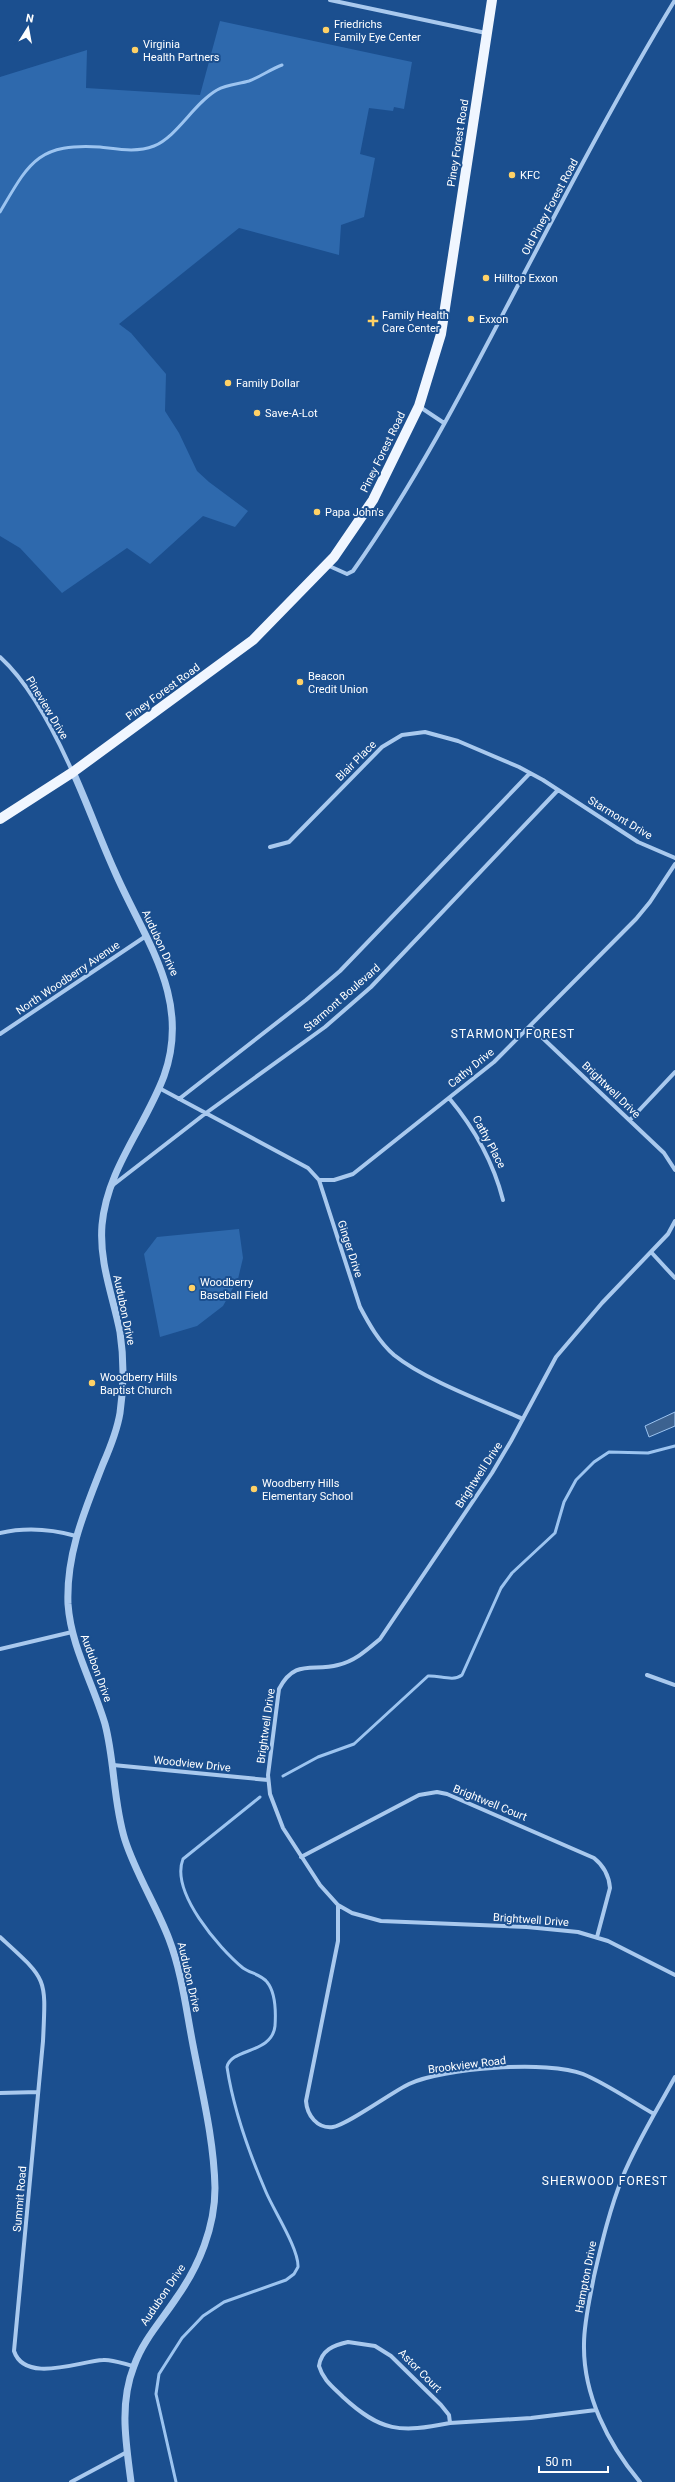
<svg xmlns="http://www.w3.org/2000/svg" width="675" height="2482" font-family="Roboto,sans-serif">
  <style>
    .green { fill: #2e69ad }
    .water { fill: #3c6290; stroke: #9cc4f0 }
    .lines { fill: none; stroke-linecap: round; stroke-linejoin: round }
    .stream { stroke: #9cc4f0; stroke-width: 3 }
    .minor { stroke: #a9c9ee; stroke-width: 4 }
    .tertiary { stroke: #a9c9ee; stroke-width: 7 }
    .primary { stroke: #f0f6ff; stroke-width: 10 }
    .poi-dot { fill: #ffd166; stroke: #1b4f8f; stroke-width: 1.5 }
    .labels { text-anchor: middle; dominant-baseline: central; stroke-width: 4; stroke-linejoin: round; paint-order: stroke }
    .poi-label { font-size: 11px; fill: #fff; stroke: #1b4f8f; text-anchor: start }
    .street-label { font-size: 11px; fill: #fff; stroke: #1b4f8f }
    .neighbourhood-label { font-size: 12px; letter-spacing: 1px; fill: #fff; stroke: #1b4f8f }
  </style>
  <rect width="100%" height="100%" fill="#1b4f8f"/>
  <path class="green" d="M220,21L412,62L404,109L394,107L393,111L369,108L360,154L375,158L364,217L341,225L339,255L239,228L119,324L131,333L166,374L165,411L179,433L197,471L209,482L248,511L235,527L203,516L150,564L127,548L62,593L20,548L0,536V77L87,50L86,88L200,95Z
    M239,1229L243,1258L238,1279L223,1306L197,1326L160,1337L144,1254L157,1237Z"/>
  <path class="water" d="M675,1412V1426L649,1437L645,1426Z"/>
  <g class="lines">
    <path class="stream" d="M0,212C29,163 37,143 100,147C118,149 136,153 154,146C177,137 194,103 217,90C227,84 239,84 249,81C260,77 271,69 282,65
      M283,1776L318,1757L354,1744L428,1676C439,1675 453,1682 462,1675L501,1588L512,1573L555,1533L564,1502L576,1480L594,1462L609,1452L648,1453L675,1446
      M176,2482L156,2394L159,2374L182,2338L203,2316L224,2302L286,2280L294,2274L298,2267C299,2249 274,2211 266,2192C250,2155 233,2107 227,2067C231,2048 272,2054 275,2026C276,2011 276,1993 267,1982C262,1975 250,1973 243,1968C219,1948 170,1892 183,1859L260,1797"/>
    <path class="minor" d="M330,0L486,33
      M420,407L444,423
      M327,565L347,574L353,571C416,482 466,385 516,289C567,192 618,94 675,0
      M0,657C30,684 56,735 72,771
      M270,847L289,842L382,747L402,735L425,732L458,741L519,767L543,780L638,842L675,858
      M531,1027L664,1153L675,1170
      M0,1034L146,936
      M159,1088L308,1168L319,1180L360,1307C369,1324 379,1342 394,1355C425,1380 485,1402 523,1419
      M449,1098C475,1129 493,1161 503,1200
      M179,1099L306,1000L340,971L530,773
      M630,1120L675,1072
      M319,1180H334L353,1174L494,1062L636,919L650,902L675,864
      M113,1185L206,1113L325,1027L371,987L558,790
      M675,1221L668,1234L602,1303L556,1357L511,1441L492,1473L380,1639C367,1650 355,1661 338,1665C313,1672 295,1658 279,1689L268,1775L270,1794L283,1828L320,1885L338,1905L352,1913L381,1921L527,1927L578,1932L608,1941L675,1975
      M651,1252L675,1278
      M0,1533C26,1527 51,1529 76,1536
      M0,1649L72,1632
      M647,1675L675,1685
      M113,1765L268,1780
      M301,1857L419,1795L437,1792L447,1794L594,1858C604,1866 609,1875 610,1888L597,1937
      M338,1905V1941L306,2101C307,2115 317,2129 333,2127C347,2125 392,2092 409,2084C442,2068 549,2060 583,2074C607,2084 631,2101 654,2114
      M0,1937C48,1981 46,1976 43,2041L14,2351C25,2384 80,2361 103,2360C112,2359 124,2364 133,2366
      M0,2093L38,2092
      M348,2342L375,2346L391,2356L441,2405L449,2415L450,2423C400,2433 381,2432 343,2397C333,2387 323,2380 319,2366C321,2350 334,2345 348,2342Z
      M450,2423L531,2418L596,2410
      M71,2482L127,2452
      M640,2482C608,2444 583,2395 584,2344C584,2322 590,2298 594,2276C602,2242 610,2208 623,2176C637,2142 657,2110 675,2077"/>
    <path class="tertiary" d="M73,772C88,805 100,839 115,872C144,939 192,998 164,1076C145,1127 107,1169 102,1225C99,1263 113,1296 120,1332C124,1359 124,1386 120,1413C117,1431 110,1448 103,1464C85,1510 66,1553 68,1604C71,1647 93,1683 105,1724C115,1762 113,1802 125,1840C136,1874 156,1905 169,1939C182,1973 186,2009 193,2045C202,2092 214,2140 215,2188C215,2227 199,2266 177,2297C162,2320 143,2340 134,2366C119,2404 126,2443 131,2482"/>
    <path class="primary" d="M0,819L73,772L253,640L334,557L373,500L419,406L441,334L492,0"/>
  </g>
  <g class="poi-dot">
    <circle cx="326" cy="30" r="4"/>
    <circle cx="135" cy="50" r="4"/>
    <circle cx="512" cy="175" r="4"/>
    <circle cx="486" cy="278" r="4"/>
    <circle cx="471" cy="319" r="4"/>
    <path d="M371 315h4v4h4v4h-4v4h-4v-4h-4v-4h4z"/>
    <circle cx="228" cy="383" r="4"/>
    <circle cx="257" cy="413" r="4"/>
    <circle cx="317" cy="512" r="4"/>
    <circle cx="300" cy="682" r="4"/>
    <circle cx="192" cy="1288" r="4"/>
    <circle cx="92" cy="1383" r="4"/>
    <circle cx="254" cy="1489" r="4"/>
  </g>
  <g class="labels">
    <g class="poi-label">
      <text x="334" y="24">Friedrichs<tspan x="334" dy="13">Family Eye Center</tspan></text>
      <text x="143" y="44">Virginia<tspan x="143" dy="13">Health Partners</tspan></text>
      <text x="520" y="175">KFC</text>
      <text x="494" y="278">Hilltop Exxon</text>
      <text x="382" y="315">Family Health<tspan x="382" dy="13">Care Center</tspan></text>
      <text x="479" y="319">Exxon</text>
      <text x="236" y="383">Family Dollar</text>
      <text x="265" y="413">Save-A-Lot</text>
      <text x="325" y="512">Papa John's</text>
      <text x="308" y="676">Beacon<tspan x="308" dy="13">Credit Union</tspan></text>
      <text x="200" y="1282">Woodberry<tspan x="200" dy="13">Baseball Field</tspan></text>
      <text x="100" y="1377">Woodberry Hills<tspan x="100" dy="13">Baptist Church</tspan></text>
      <text x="262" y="1483">Woodberry Hills<tspan x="262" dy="13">Elementary School</tspan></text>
    </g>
    <g class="street-label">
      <text transform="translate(458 143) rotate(-81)">Piney Forest Road</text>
      <text transform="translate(550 207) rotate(-62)">Old Piney Forest Road</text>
      <text transform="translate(383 452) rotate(-64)">Piney Forest Road</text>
      <text transform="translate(163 692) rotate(-36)">Piney Forest Road</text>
      <text transform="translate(47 708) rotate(59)">Pineview Drive</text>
      <text transform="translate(356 761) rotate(-45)">Blair Place</text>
      <text transform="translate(620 818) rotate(31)">Starmont Drive</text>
      <text transform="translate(160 943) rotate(65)">Audubon Drive</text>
      <text transform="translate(68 978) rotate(-34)">North Woodberry Avenue</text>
      <text transform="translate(342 998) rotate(-41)">Starmont Boulevard</text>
      <text transform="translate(471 1068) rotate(-39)">Cathy Drive</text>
      <text transform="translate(611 1090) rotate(44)">Brightwell Drive</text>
      <text transform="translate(489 1142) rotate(62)">Cathy Place</text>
      <text transform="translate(350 1249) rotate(72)">Ginger Drive</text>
      <text transform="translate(124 1310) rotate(78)">Audubon Drive</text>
      <text transform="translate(479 1475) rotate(-57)">Brightwell Drive</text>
      <text transform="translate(96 1668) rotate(70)">Audubon Drive</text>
      <text transform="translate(266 1726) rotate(-82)">Brightwell Drive</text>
      <text transform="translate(192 1764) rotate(6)">Woodview Drive</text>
      <text transform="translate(490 1803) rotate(22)">Brightwell Court</text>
      <text transform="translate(531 1920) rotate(4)">Brightwell Drive</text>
      <text transform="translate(189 1977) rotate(77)">Audubon Drive</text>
      <text transform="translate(467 2065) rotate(-7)">Brookview Road</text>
      <text transform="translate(20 2199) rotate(-85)">Summit Road</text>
      <text transform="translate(586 2277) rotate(-79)">Hampton Drive</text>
      <text transform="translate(163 2295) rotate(-56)">Audubon Drive</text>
      <text transform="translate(420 2371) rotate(45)">Astor Court</text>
    </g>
    <g class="neighbourhood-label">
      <text x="513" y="1034">STARMONT FOREST</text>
      <text x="605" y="2181">SHERWOOD FOREST</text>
    </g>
  </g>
  <g transform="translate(28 28) rotate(11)" stroke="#1b4f8f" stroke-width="3" paint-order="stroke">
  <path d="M0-3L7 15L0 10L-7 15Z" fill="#ffffff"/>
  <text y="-6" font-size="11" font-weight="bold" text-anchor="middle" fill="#ffffff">N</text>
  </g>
  <path d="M539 2466v6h69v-6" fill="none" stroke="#ffffff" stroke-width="2"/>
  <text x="545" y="2466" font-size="12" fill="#ffffff" stroke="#1b4f8f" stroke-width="3" paint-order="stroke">50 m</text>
</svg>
